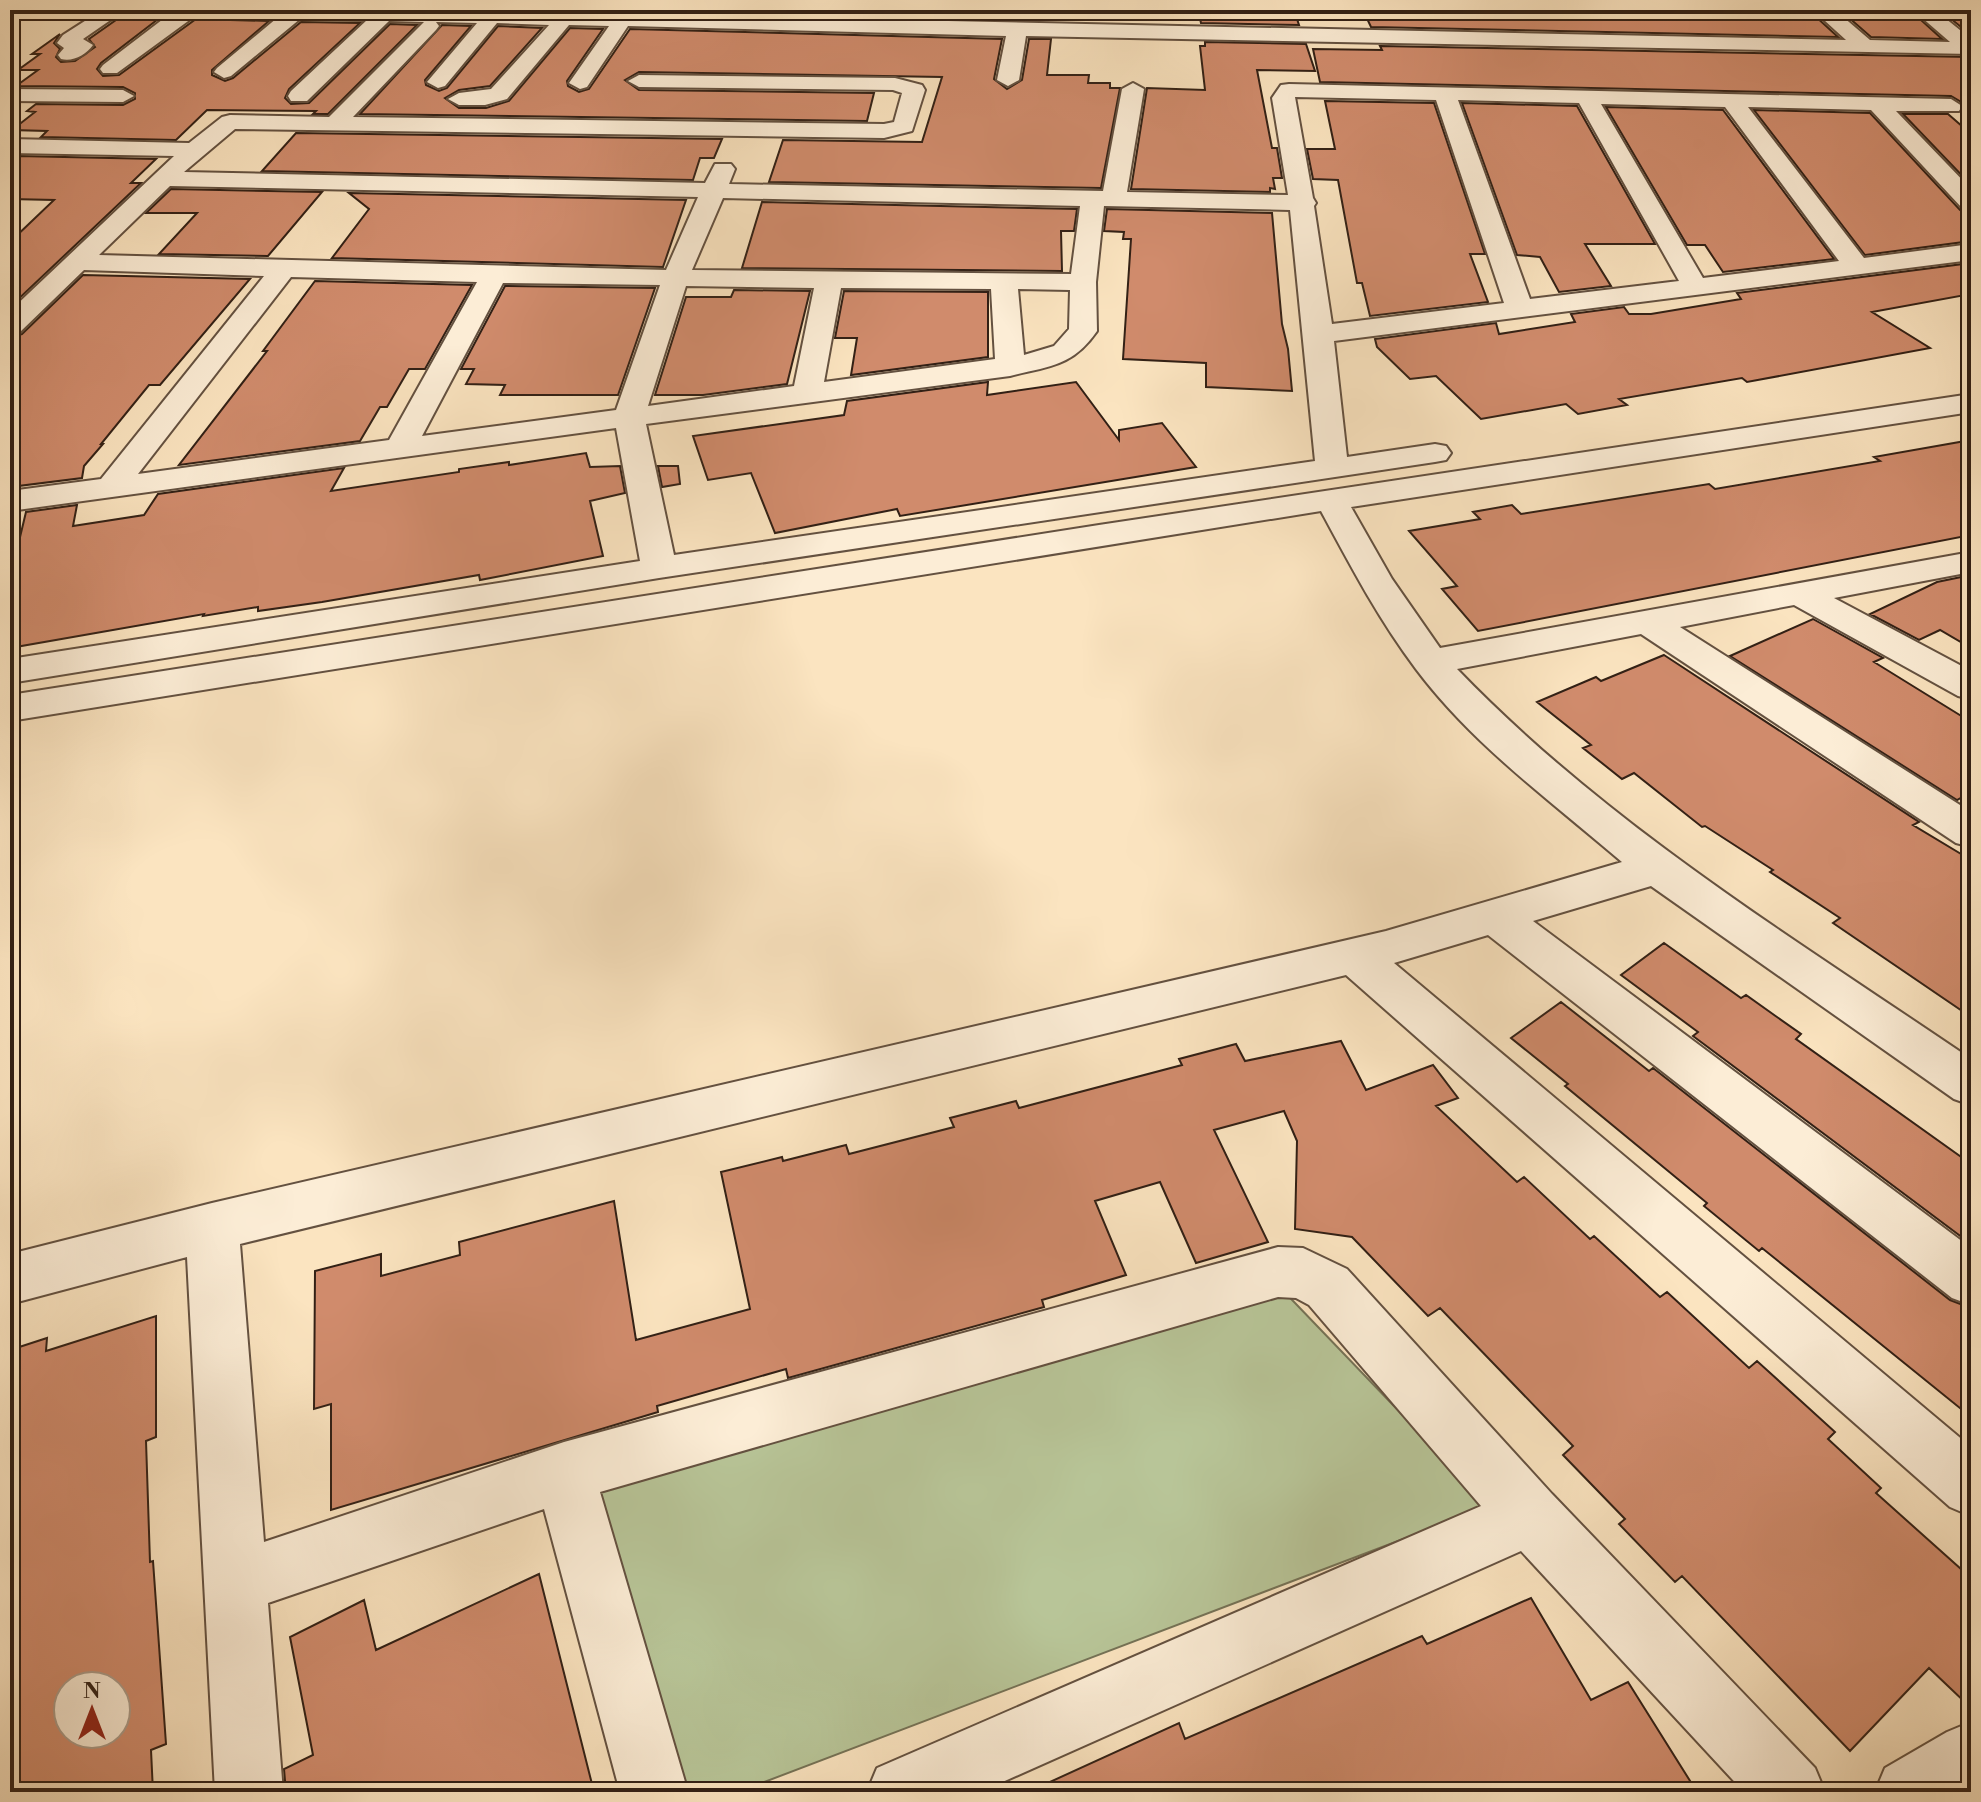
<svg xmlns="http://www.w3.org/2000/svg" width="1981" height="1802" font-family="'Libre Bodoni',serif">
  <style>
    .green { fill: #b8c598; stroke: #757256; stroke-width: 2 }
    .building { fill: #d08b6c; stroke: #322015; stroke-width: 2; fill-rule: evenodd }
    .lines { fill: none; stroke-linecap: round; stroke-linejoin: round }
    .minor-casing { stroke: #645140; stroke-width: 4 }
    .minor { fill: #fcedd6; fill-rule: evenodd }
  </style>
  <rect width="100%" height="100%" fill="#fbe4c0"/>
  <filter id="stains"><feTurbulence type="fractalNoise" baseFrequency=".0025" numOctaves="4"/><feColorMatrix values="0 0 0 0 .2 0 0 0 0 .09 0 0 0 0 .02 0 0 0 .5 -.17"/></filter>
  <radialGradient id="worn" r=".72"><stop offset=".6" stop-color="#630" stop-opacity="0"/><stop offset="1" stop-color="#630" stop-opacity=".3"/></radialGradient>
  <path class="green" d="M1272,1279L1490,1506L738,1792H685L584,1479Z"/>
  <path class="building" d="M589,10H744L743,14Z
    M827,10L919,11L1037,10V20L825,15Z
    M1198,10H1294L1299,25L1201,23Z
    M1363,10H1596L1599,14L1814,15L1838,37L1371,27Z
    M1840,10H1910L1942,39L1871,37Z
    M1940,10H1971V35Z
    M126,13H166L101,63L97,69L103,76L119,75L196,19L269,21L212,70V75L225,81L233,78L301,22L360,23L289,89L285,98L291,104L309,103L390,24L417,25L328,114H313L316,111L207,110L176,140L41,137L47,131L12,130L35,112L27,111L36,104L123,105L135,99V93L123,87L16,86L38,70H18L40,54H32L60,34L54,43L60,49L56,57L61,62L75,61L95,47L89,39Z
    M442,25L471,26L425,80L426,85L439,91L447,88L498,26L542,28L490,86L459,90L445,98L459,108H486L509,101L570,28L603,29L567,81L568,86L579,92L589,89L630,29L1002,39L994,79L1007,89L1022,80L1029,39H1051L1047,75H1089L1088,83H1110V88H1120L1101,188L769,182L783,140L922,142L942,77L639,72L625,80L639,90L874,93L867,121L360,114Z
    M1205,42L1306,44L1315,71L1257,70L1272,148H1277L1282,178H1273L1275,189L1270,188V192L1131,189L1147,88L1205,90L1200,46H1205Z
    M1380,46L1971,57V103H1963L1951,96L1320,82L1313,49L1382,50Z
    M1325,101L1434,103L1485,254H1470L1488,302L1370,316L1362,283H1357L1338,180L1313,179L1307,149H1335Z
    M1462,103L1577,106L1655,244H1585L1611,286L1559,292L1540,257L1517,255Z
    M1606,107L1723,110L1834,259L1723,272L1705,245H1687Z
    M1754,110L1870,113L1960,210L1971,216V241L1865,255Z
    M1903,114H1948L1971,134V185Z
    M296,133L722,139L714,158H700L693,180L262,171Z
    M18,156L156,159L131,183H141L10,307V242L54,200L10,199V162Z
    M171,189L322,192L268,256L159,254L197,213H146Z
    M349,193L686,200L663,267L332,258L369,209Z
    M762,202L1077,209L1074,231H1061L1062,271L742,268Z
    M1107,209L1272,213L1282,324L1288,349L1292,391L1206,387V363L1123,359L1131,239H1123L1124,232L1104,231Z
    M1971,263V294L1872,312L1930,348L1747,382L1742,378L1619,399L1627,405L1578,414L1566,404L1481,419L1436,376L1410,379L1377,347L1375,339L1496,323L1499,334L1575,322L1571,314L1624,307L1629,314H1651L1741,299L1737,293Z
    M83,275L250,279L160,385H149L101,444H103L84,466L82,478L10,487V337L22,334Z
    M315,281L472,285L425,369H409L387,407H380L360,441L179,465L267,351H263Z
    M505,286L655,288L618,395H500L505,385L466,384L474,369H461Z
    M734,290L810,291L787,384L703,395H655L686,297H731Z
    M844,291L988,292V357L851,375L857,338H835Z
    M988,382L987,395L1076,382L1119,440V430L1162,423L1196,467L900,516L897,509L775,533L751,473L708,480L693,436L844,415L847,401Z
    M1971,440V535L1478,631L1442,589L1457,586L1409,531L1480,519L1473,512L1512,505L1521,514L1709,484L1715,489L1880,461L1874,457Z
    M586,453L590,467L620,466L625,493L590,501L603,556L480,580L479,575L322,602L258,611V607L203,616L204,614L10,648V579L26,512L77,505L73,526L144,515L158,494L344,468L331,491L459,472V469L509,462V465Z
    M658,466H678L680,484L662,487Z
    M1971,575V648L1940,630L1919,640L1870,614L1937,582Z
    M1813,619L1883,658L1874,662L1971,722V792L1957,800L1730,656Z
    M1664,655L1919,822L1913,825L1971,860V1017L1833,923L1840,918L1770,872L1773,870L1705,826L1702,827L1634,773L1622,779L1583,748L1591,745L1537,702L1596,677L1601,681Z
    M1664,943L1741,998L1746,995L1801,1034L1796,1039L1971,1164V1244L1693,1036L1698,1032L1621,975Z
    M1561,1002L1649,1071L1653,1068L1950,1300L1971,1308V1417L1762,1248L1759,1251L1704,1206L1707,1203L1565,1086L1568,1084L1511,1038Z
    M1341,1041L1366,1090L1433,1065L1458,1098L1436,1106L1517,1182L1524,1177L1590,1239L1594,1236L1660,1297L1667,1292L1749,1368L1757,1361L1835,1432L1828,1439L1881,1488L1876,1493L1971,1578V1708L1929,1668L1850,1751L1682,1576L1675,1582L1619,1524L1625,1519L1563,1455L1573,1446L1440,1308L1428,1316L1352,1237L1295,1229L1297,1141L1284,1111L1214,1130L1268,1242L1196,1263L1160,1182L1095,1201L1126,1275L1042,1300L1044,1307L788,1378L786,1369L657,1406L658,1412L331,1510V1404L314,1409L315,1271L381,1254V1276L460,1255L459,1242L614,1201L636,1340L750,1309L721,1172L782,1157L783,1161L846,1145L849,1154L954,1127L950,1118L1016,1101L1019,1108L1182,1065L1179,1059L1236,1044L1245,1061Z
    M156,1316V1437L146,1441L150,1562L153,1561L166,1744L151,1750L153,1792H10V1350L47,1338L46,1351ZM68,1686H116V1734H68Z
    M539,1574L594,1792H286L284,1769L313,1755L290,1637L364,1600L376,1650Z
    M1531,1598L1591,1700L1628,1682L1697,1792H1028L1179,1723L1185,1739L1422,1636L1427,1644Z"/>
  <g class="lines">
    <g class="minor-casing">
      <path id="minor" d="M102,10H125L83,39L93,45C86,55 73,62 61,59L58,55L64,48L57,43L63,35Z
        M175,10H425L1846,40L1813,10H1835L1870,40L1950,42L1913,10H1935L1971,39V54L1026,36L1019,80L1008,86L997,80L1006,36L628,26L587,87L580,89L569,83L609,26L569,25L507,99L485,105H459L448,99L459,93L491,89L549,25L497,23L445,86L438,88L427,82L477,23L436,22L439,26L436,30L353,117L884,124L894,122L902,93L893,90L639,87L628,81L639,75L895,78L922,85L925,90L912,131L884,138L235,129L184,172L705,183L715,164H731L735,169L729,184L1103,191L1122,89L1133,83L1144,89L1127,192L1288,195L1272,98L1281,85L1289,84L1951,99L1962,106L1959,111H1896L1971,189V210L1962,208L1871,110L1748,107L1864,258L1971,244V260L1334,341L1347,457L1435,444L1446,446L1451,453L1446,460L1435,462L659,578L10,683V659L640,561L616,428L10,511V491L101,479L264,276L84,270L20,332L10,334V311L174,156L10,153V139L189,143L222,117L230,115L329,117L424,22L389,21L307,101H291L288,96L291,91L367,20L300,19L231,76L224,78L214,72L217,68L277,18L195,16L117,73H103L100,69L103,65ZM1295,97L1436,100L1504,303L1332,324L1314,206L1316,203L1313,198ZM1458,100L1579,103L1679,281L1530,299ZM1601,104L1725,107L1839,261L1703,278ZM170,186L698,197L666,270L99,255ZM723,198L1080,206L1071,274L692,270ZM1104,206L1290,210L1315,461L674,555L646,424L1010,376C1049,366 1072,367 1097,331L1096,282ZM291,277L477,282L389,440L138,474ZM503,283L660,285L616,410L422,436ZM686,286L814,288L794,386L648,406ZM841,288L991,289L995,359L824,382ZM1018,289L1070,290L1069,329L1054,346L1024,355Z
        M10,89L123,90L134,96L123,102L10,101Z
        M1971,394V412L1351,507L1392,579L1440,648L1971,552V572L1834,598L1971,671V699L1958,696L1794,605L1680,627L1971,812V847L1956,843L1641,634L1457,669C1607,825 1793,938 1971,1059V1105L1954,1099L1651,886L1533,921L1971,1248V1305L1952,1298L1488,935L1394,963L1971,1447V1516L1950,1507L1346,975L240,1244L264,1542L564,1442L1278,1247L1303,1248L1347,1269L1552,1494L1815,1768L1825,1792H1744L1521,1551L980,1792H867L877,1768L1481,1506L1309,1305L1296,1298L1278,1297L600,1492L688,1792H620L544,1509L268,1603L283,1792H215L187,1257L10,1304V1254L212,1203L1386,931L1622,862C1552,802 1472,744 1416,669C1379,620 1350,565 1321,511L10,721V695L1099,525Z
        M1971,1722V1792H1875L1885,1768L1947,1732Z"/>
    </g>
    <use href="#minor" class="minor"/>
  </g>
  <rect width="1981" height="1802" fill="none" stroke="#fbe4c0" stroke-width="40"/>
  <rect x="12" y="12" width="1957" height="1778" fill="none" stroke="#322015" stroke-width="4"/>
  <rect x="20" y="20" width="1941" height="1762" fill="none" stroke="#322015" stroke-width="2"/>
  <g transform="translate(92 1710)"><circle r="38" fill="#fcedd6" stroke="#ab9b89" stroke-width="2"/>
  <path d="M0-6L14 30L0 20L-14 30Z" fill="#8f2418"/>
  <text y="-12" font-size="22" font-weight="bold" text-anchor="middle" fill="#322015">N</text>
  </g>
  <rect width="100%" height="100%" filter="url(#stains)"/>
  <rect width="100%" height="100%" fill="url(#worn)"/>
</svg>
